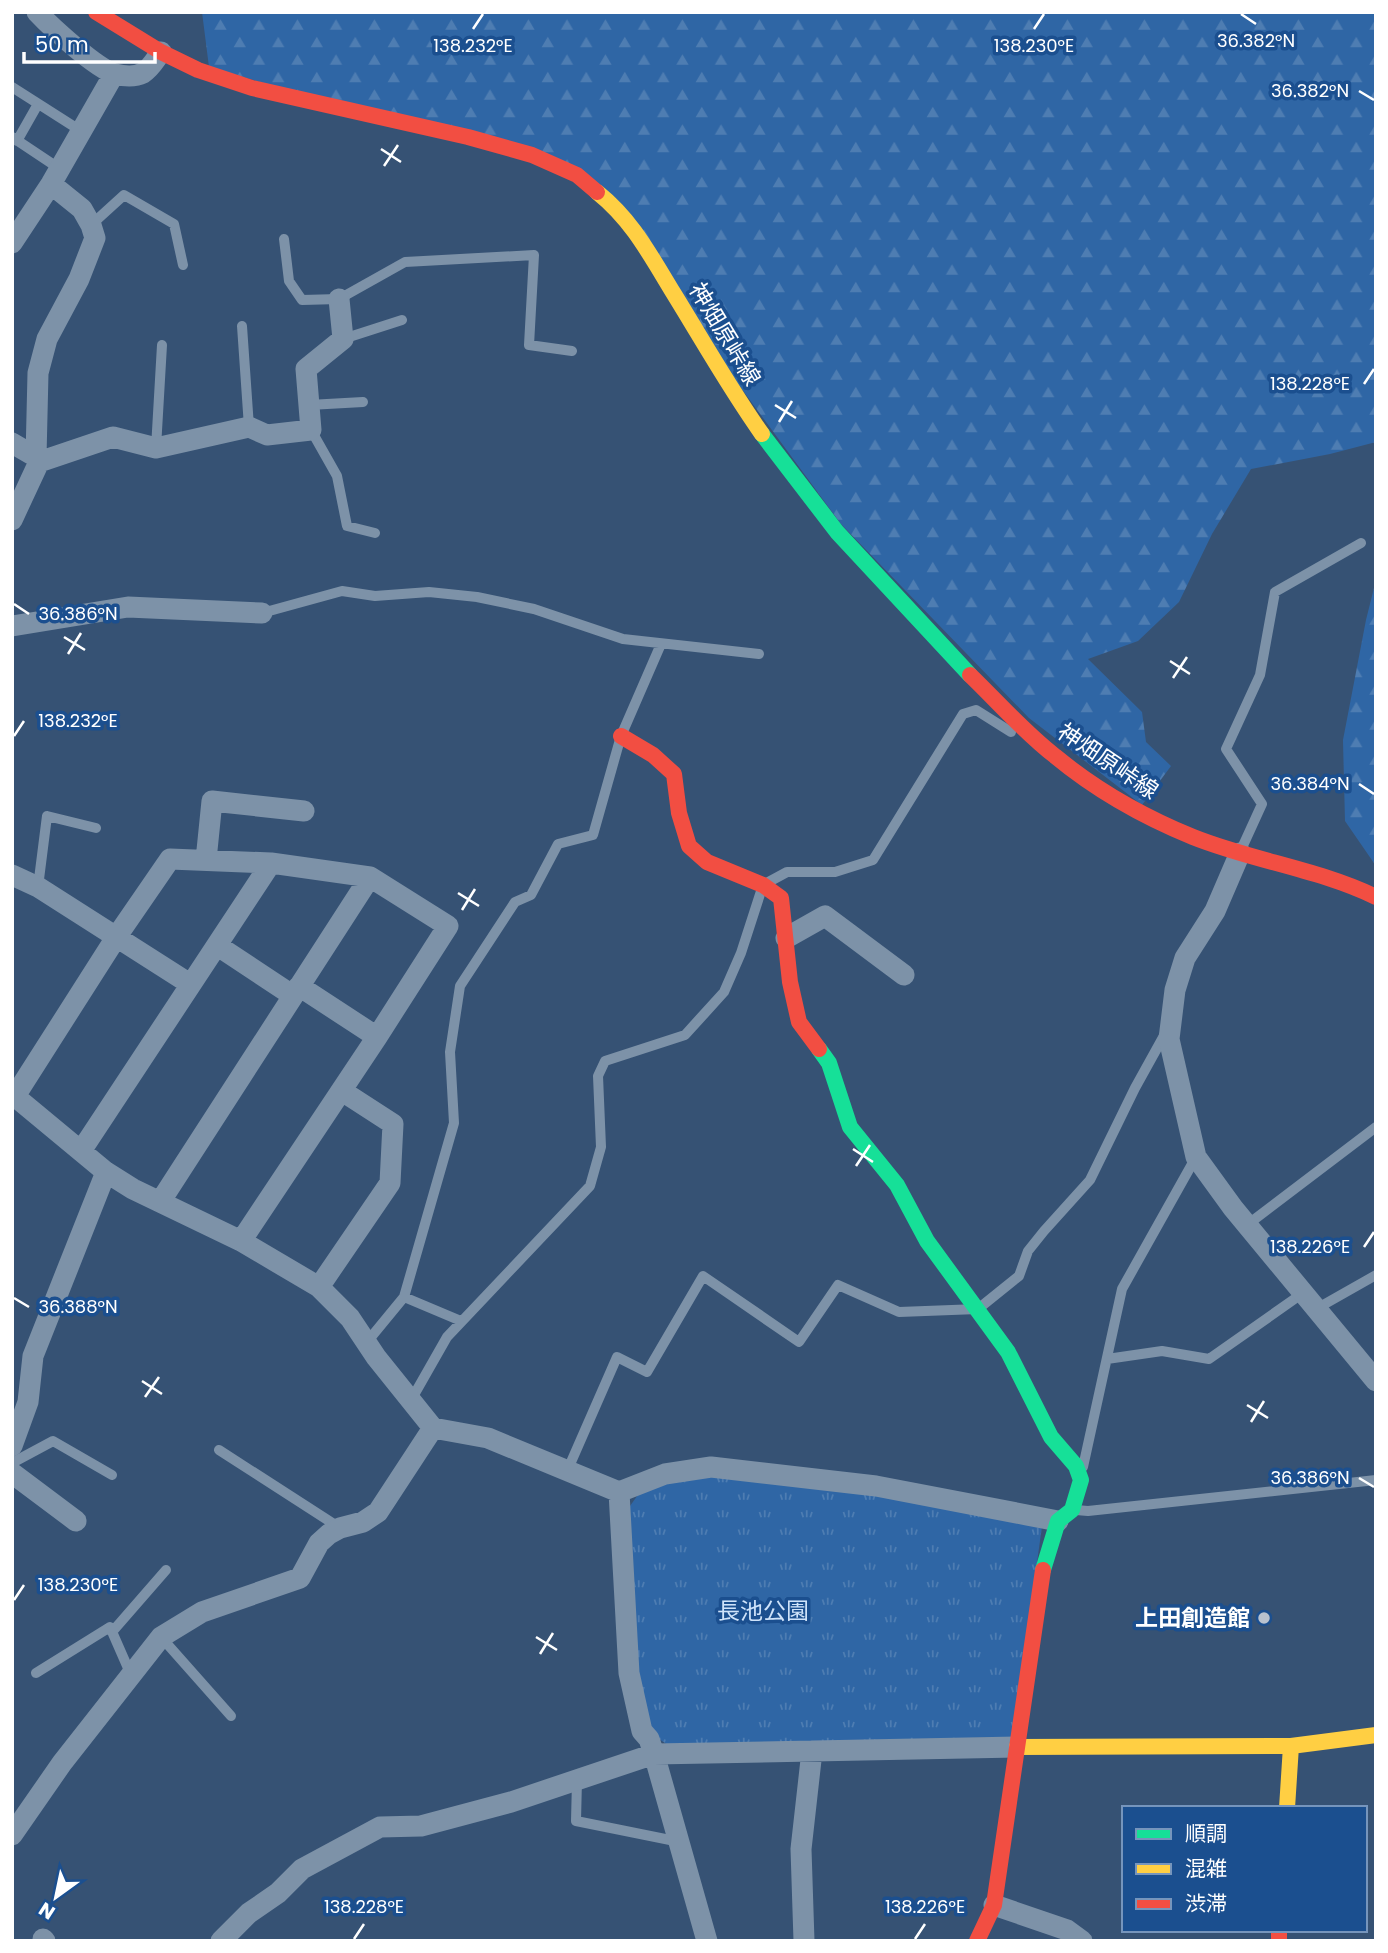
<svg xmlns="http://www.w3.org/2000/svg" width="1388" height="1953" font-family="Poppins,'Noto Sans JP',sans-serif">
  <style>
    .forest { fill: url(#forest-firs) }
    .park { fill: url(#park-tufts) }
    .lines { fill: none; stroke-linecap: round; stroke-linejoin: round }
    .lane { stroke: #7d92a8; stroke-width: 10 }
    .street { stroke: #7d92a8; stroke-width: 21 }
    .fast { stroke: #16e098; stroke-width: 16 }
    .slow { stroke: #ffcf43; stroke-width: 16 }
    .jam { stroke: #f24e42; stroke-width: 16 }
    .ticks { fill: none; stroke: #fff; stroke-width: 2.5 }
    .poi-dot { fill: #b9c2ce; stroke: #1b4f8f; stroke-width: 2.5 }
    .labels { text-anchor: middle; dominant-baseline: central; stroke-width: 7; stroke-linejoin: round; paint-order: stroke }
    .street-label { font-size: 23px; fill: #fff; stroke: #1b4f8f }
    .park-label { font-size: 23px; fill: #cfe3fa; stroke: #1b4f8f }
    .poi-label { font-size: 23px; font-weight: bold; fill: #fff; stroke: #1b4f8f; text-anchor: end }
    .ticks-label { font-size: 18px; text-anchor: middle; fill: #fff; stroke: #1b4f8f; stroke-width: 7; stroke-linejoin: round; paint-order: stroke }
  </style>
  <defs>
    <pattern id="forest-firs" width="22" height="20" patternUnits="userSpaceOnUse" patternTransform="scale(1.75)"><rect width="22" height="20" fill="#2f66a5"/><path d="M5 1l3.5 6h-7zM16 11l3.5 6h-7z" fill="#4e7db2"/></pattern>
    <pattern id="park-tufts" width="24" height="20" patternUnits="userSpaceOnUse" patternTransform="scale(1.75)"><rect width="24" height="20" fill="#2f66a5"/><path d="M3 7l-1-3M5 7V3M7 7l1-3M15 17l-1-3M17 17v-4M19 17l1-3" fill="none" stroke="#4e7db2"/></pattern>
  </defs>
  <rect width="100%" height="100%" fill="#365274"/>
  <path class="forest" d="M202,12H1376V442L1330,454L1251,469L1212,534L1179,602L1138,641L1088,659L1142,712L1146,742L1171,766L1142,805L1029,718L841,524L586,177L209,67Z
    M1376,580V866L1345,821L1343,740L1366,620Z"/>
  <path class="park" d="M712,1473L829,1485L1042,1526L1013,1737L668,1745L647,1731L633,1673L625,1513L640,1492L666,1480Z"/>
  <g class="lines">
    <path class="lane" d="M12,87L81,131
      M12,137L60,169
      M17,141L38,104
      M91,225L124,195L174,224L183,265
      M284,239L289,281L302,300L339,299L405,262L534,255L529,345L572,351
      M242,326L249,427
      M343,339L402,320
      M309,405L363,402
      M311,430L337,476L347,526L375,533
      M156,448L162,345
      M262,613L342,591L375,596L429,592L477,597L534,609L623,639L759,654
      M1241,850L1262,804L1226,749L1260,675L1275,592L1361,543
      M38,887L47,816L96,828
      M1247,1225L1376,1127
      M404,1297L461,1321
      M1316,1309L1376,1275
      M367,1342L404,1297L454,1123L450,1052L460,986L515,902L531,895L558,844L593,835L621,736L661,644
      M1107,1359L1162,1351L1209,1359L1303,1293
      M410,1402L447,1337L590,1186L601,1147L598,1076L605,1061L685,1035L724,992L741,953L763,885L787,872H835L873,860L963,714L976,710L1011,732
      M219,1450L340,1528
      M12,1463L53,1441L112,1475
      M1083,1467L1122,1289L1196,1157
      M568,1469L617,1357L647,1372L703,1276L799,1342L838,1285L899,1312L978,1309L1019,1276L1028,1251L1044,1231L1090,1180L1135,1088L1166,1032
      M1076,1510L1088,1511L1376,1480
      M112,1632L166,1570
      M161,1637L231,1716
      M36,1673L110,1627L131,1675
      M577,1780L576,1821L680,1842"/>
    <path class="street" d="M37,12C52,28 96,68 115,74C123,76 135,77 143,73C151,68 155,60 161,52
      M12,243L51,184L114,74
      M12,443L36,457
      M39,462L36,457L38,373L47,339L79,279L95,238L91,225L82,209L51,184
      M12,520L39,462L113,437L156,448L249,427L267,435L311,430L306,369L343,339L339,299
      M12,626L128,607L262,613
      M1240,853L1215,911L1185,958L1175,990L1169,1039L1196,1157L1233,1208L1376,1381
      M206,860L212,801L304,811
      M12,875L38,887L190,984
      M786,938L825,916L904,975
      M218,946L292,995
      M299,986L377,1037
      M12,1094L106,1172L133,1189L241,1241L319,1287L350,1318L376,1357L433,1428L488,1438L619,1492L665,1474L711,1467L876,1486L1058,1521
      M15,1096L117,936L170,859L271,863L370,877L448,926L377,1037L241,1241
      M81,1151L271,863
      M160,1202L370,877
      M319,1287L390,1183L393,1124L342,1091
      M12,1446L28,1402L33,1356L106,1172
      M12,1473L76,1521
      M619,1492L629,1673L642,1731L649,1739L654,1754L707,1941
      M12,1835L62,1763L161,1637L202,1612L300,1578L319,1543L329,1534L340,1528L363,1522L378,1512L433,1428
      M994,1905L1067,1930L1082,1941
      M43,1939L45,1941
      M221,1941L249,1913L278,1893L302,1869L380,1827L421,1826L511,1802L654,1754L1017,1747
      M804,1941L801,1849L812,1751"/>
    <path class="fast" d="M762,434L837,532L970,675
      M819,1049L829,1063L850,1127L897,1185L927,1241L1008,1352L1051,1437L1076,1466L1081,1480L1072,1510L1058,1521L1043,1570"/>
    <path class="slow" d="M597,192C633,221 650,255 674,294C703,341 730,389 762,434
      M1017,1747L1291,1746L1376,1735
      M1287,1808L1291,1746"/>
    <path class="jam" d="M96,12L161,52L198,70L252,88L468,137L532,155L577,175L597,192
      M970,675C998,702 1024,732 1055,756C1096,790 1144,817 1193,837C1253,861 1318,869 1376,897
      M621,736L653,755L674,774L679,813L689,846L707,862L763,885L781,898L790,982L799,1022L819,1049
      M1279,1930V1941
      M977,1941L994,1905L1043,1570"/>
  </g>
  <path class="ticks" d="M1241,14L1256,24M473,29L483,14M1034,29L1044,14M1359,91L1374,100M381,149L401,162M384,166L398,145M1364,384L1374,369M775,405L796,418M779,422L792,401M14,604L29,614M64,637L85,650M68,654L81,633M1170,661L1190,674M1173,678L1187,657M14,736L24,721M1359,784L1374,794M458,893L479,906M462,910L475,889M853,1149L873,1162M856,1166L870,1145M1364,1247L1374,1232M14,1298L29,1307M142,1381L162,1394M145,1397L159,1377M1247,1405L1268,1418M1251,1422L1264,1401M1359,1478L1374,1487M14,1600L24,1585M536,1637L557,1650M540,1654L553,1633M354,1939L364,1924M915,1939L925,1924"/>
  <circle class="poi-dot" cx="1264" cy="1618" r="7"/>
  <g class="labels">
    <g class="street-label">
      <text transform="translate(725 334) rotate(59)">神畑原峠線</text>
      <text transform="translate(1108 761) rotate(34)">神畑原峠線</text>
    </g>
    <g class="park-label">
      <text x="763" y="1611">長池公園</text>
    </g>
    <g class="poi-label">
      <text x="1250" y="1618">上田創造館</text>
    </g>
  </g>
  <g class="ticks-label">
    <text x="1256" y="47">36.382°N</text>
    <text x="473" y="52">138.232°E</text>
    <text x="1034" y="52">138.230°E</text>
    <text x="1310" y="97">36.382°N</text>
    <text x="1310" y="390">138.228°E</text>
    <text x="78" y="620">36.386°N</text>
    <text x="78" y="727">138.232°E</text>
    <text x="1310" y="790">36.384°N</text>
    <text x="1310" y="1253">138.226°E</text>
    <text x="78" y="1313">36.388°N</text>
    <text x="1310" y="1484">36.386°N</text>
    <text x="78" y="1591">138.230°E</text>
    <text x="364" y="1913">138.228°E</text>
    <text x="925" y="1913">138.226°E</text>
  </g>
  <rect width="1388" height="1953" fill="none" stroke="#ffffff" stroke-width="28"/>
  <rect x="1122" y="1806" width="245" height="126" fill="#1b4f8f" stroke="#7695bc" stroke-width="2"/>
  <rect x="1136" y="1829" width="35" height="10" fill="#16e098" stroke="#7695bc" stroke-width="2"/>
  <text x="1185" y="1841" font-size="21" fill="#ffffff">順調</text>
  <rect x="1136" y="1864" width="35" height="10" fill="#ffcf43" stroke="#7695bc" stroke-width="2"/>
  <text x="1185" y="1876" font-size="21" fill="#ffffff">混雑</text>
  <rect x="1136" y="1899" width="35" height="10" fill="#f24e42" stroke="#7695bc" stroke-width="2"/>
  <text x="1185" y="1911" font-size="21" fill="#ffffff">渋滞</text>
  <g transform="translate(56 1897) rotate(213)" stroke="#1b4f8f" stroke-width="5" paint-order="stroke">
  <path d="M0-5L12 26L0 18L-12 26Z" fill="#ffffff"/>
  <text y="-10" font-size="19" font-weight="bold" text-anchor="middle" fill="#ffffff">N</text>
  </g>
  <path d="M24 52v10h131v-10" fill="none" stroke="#ffffff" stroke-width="3.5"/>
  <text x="35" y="52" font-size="21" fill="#ffffff" stroke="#1b4f8f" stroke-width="5" paint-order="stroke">50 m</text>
</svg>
